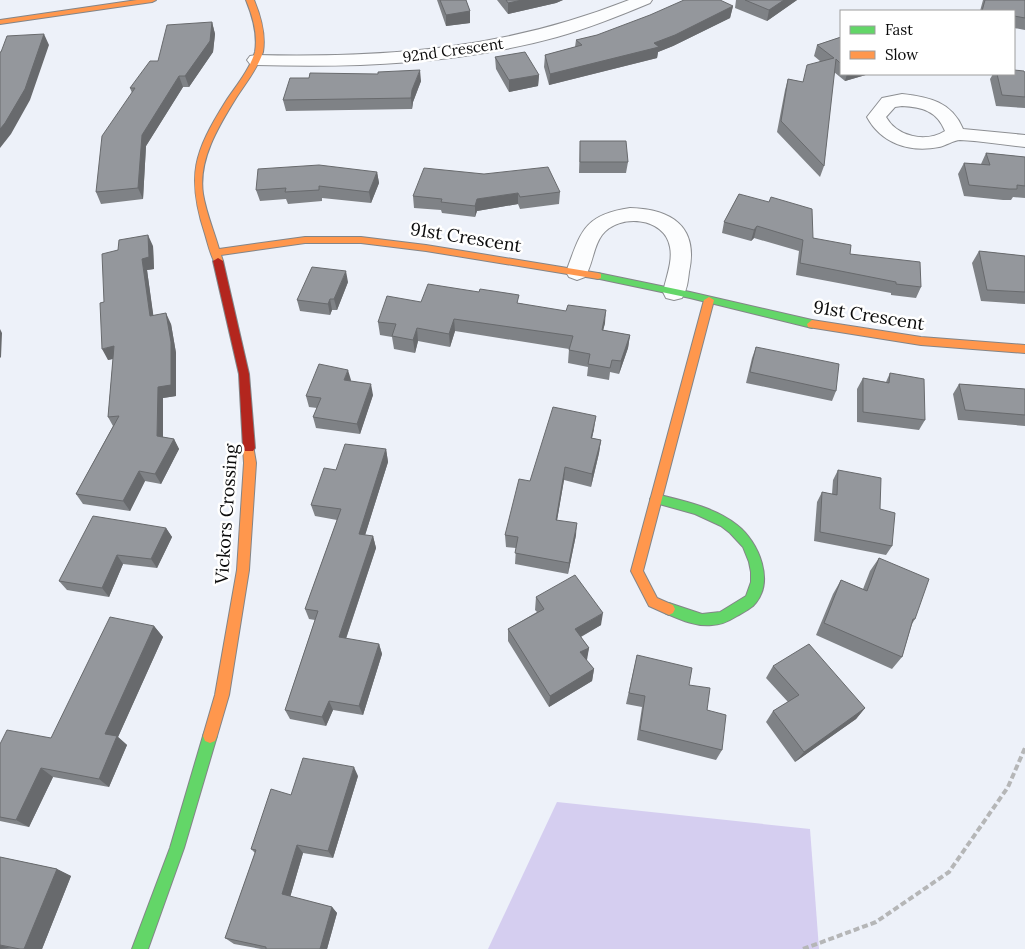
<svg xmlns="http://www.w3.org/2000/svg" width="1025" height="949" font-family="Lora,serif">
  <style>
    .green { fill: #d5cef0 }
    .lines { fill: none; stroke-linecap: round; stroke-linejoin: round }
    .street-casing { stroke: #8c8e92; stroke-width: 2 }
    .fast-casing { stroke: #838588; stroke-width: 2 }
    .slow-casing { stroke: #838588; stroke-width: 2 }
    .jam-casing { stroke: #838588; stroke-width: 2 }
    .path { stroke: #b5b6b7; stroke-width: 4; stroke-dasharray: 6 3; stroke-linecap: butt }
    .street { fill: #fcfdfe; fill-rule: evenodd }
    .fast { fill: #63d668; fill-rule: evenodd }
    .slow { fill: #ff974d; fill-rule: evenodd }
    .jam { fill: #b3261e; fill-rule: evenodd }
    .wall { fill: #7f8286 }
    .shaded-wall { fill: #686a6d }
    .building { fill: #94979c; stroke: #686a6d }
    .labels { text-anchor: middle; dominant-baseline: central; stroke-width: 5; stroke-linejoin: round; paint-order: stroke }
    .far-street-label { font-size: 15px; fill: #0a0a0a; stroke: #fff }
    .street-label { font-size: 18px; fill: #0a0a0a; stroke: #fff }
  </style>
  <rect width="100%" height="100%" fill="#edf1f9"/>
  <path class="green" d="M557,802L810,829L819,949H488Z"/>
  <g class="lines">
    <g class="street-casing">
      <path id="street" d="M629,0H652L650,3C619,16 589,28 557,37C459,64 357,68 256,65L250,64L247,60L250,56L256,55C388,58 505,49 629,0Z
        M902,94C929,97 952,102 963,129L1025,135V147C1004,145 982,141 960,140C954,140 945,146 939,147C909,153 881,143 867,117L882,98ZM902,106C922,107 937,111 945,131C926,143 897,137 886,117L895,107Z
        M630,208C671,209 699,226 689,272C688,281 687,290 682,298L674,300L666,298L663,292C666,278 673,261 670,247C665,217 619,213 602,235C593,247 593,264 585,277L577,280L569,277L566,272C581,232 583,215 630,208Z"/>
    </g>
    <g class="fast-casing">
      <path id="fast" d="M598,273L690,292L812,320L817,324L812,328L690,298L595,278V274Z
        M656,494C684,501 714,507 737,525C759,542 776,583 753,606C748,610 742,613 737,616C729,621 721,625 712,625C696,627 679,619 665,613L663,609L665,605L669,603L702,614L720,612L746,596L751,582V572L749,562L743,547L730,533L721,526L695,514L652,502L650,499L652,496Z
        M210,729L215,731L217,736L184,848L148,949H132L170,848L203,736L205,731Z"/>
    </g>
    <g class="slow-casing">
      <path id="slow" d="M137,0H156L152,2L0,24V20Z
        M246,0H254C261,17 266,34 263,52C258,68 245,84 236,98C218,127 198,160 203,194C206,213 214,231 219,249L305,237H361L426,245L598,273L601,274V278L598,279L426,251L361,243H305L221,255L223,261L221,263H215C210,254 208,244 205,234C186,176 194,152 226,101C236,86 250,69 255,52C258,34 253,17 246,0Z
        M709,297L714,300L643,571L657,598L673,605L675,609L673,613L669,615L649,606L631,571L704,300Z
        M812,320L921,337L1025,345V353L921,345L808,327L807,324Z
        M249,444L253,445L256,463L249,570L229,695L217,736L215,741L210,743L205,741L203,736L215,695L237,570L244,463L243,448L245,445Z"/>
    </g>
    <g class="jam-casing">
      <path id="jam" d="M218,258L223,261L249,374L255,448L253,451H245L243,448L239,374L213,261Z"/>
    </g>
    <path class="path" d="M803,949L876,922L949,872L1008,787L1025,748"/>
    <use href="#street" class="street"/>
    <use href="#fast" class="fast"/>
    <use href="#slow" class="slow"/>
    <use href="#jam" class="jam"/>
  </g>
  <path class="wall" d="M437,0H466L470,11V23L446,26Z
    M497,0H563L556,3L508,14Z
    M736,0H797L767,21L735,8Z
    M983,0H1025V30L1014,28V11H980Z
    M733,6L730,18L673,46L658,52L657,58L549,85L544,67L545,55L575,47L576,40Z
    M212,22L215,34L213,52L189,87H183L146,146L143,199L101,204L96,192L132,93L130,88L158,61Z
    M841,37V74H869L845,81L834,72L824,166L820,177L777,132L785,90L788,79L803,82L820,61L814,56L817,45Z
    M495,57L539,75L538,86L509,92L496,69Z
    M1025,73V108L996,106L990,79L993,74H1014Z
    M421,81L413,102L412,109L286,111L283,100Z
    M580,141L628,162L626,173H579Z
    M986,153L1025,157V198L1013,197L1011,200H1003L964,196L958,174L964,163L981,164Z
    M377,172L379,183L371,203L322,198V201L288,204L286,199L260,201L256,190Z
    M560,192L559,204L520,209L518,204L477,211L475,217L442,213L441,210L414,208L413,196Z
    M739,194L813,238L850,254L921,287L916,298L891,295V293L796,275L799,251L754,238L751,241L722,233L724,222Z
    M153,246L154,269L147,270L153,315L171,324L176,353V396L163,398V437L174,439L179,449L161,484L145,481L130,511L83,504L76,494L113,426L108,417L113,359L108,360L104,302L118,250Z
    M979,251L1025,256V304L981,301L972,263Z
    M348,282L337,310H332L330,315L300,311L297,300Z
    M421,302L519,303L605,323L603,330L630,335L628,348L619,374L610,372L609,380L587,376L588,367L568,363L569,349L455,331L450,347L418,341L415,353L394,349L392,337L380,335L378,322Z
    M756,347L836,391L832,401L746,383L752,358Z
    M890,373L925,420L919,430L857,422V389L863,378L886,382Z
    M351,380L350,381L373,395L360,434L316,428L313,417L317,408L309,407L306,396Z
    M959,384L1025,389V426L958,420L953,394Z
    M594,429L592,438L601,440L599,453L591,487L564,480L557,520L576,535L568,574L515,564L516,548L506,547L505,535L530,481Z
    M386,449L388,462L365,535L373,536L376,548L346,639L379,644L382,654L363,715L333,710L326,726L290,719L285,710L315,620L309,619L305,609L337,520L315,516L311,505L336,470Z
    M838,470L880,509L892,546L886,555L814,541L817,502L822,492L832,494L833,480Z
    M166,528L172,537L157,568L123,564L109,597L67,590L59,581Z
    M879,558L915,619L912,624L902,657L892,669L816,635L833,594L841,580L863,589L870,571Z
    M536,597L601,625L581,637L589,648L586,660L594,669L592,681L549,707L508,641V629L537,612L535,610Z
    M154,626L163,637L118,737L127,745L109,787L53,777L29,827L0,821V744L51,738Z
    M637,655L707,710L722,750L716,760L637,740L642,707L626,704Z
    M773,666L865,708L856,719L795,762L766,722L773,711L788,702L766,678Z
    M358,776L333,858L303,853L290,897L332,907L337,913L327,949H261L234,944L225,938L255,853L251,849L291,795Z
    M0,857L57,869L71,876L42,949H0Z"/>
  <path class="shaded-wall" d="M522,0H563L556,3L508,14V3Z
    M784,0H797L767,21L769,10Z
    M733,6L730,18L673,46L658,52L657,58L549,85L550,74L654,43Z
    M470,11V23L446,26V15Z
    M212,22L215,34L213,52L189,87L185,76Z
    M44,34L49,45L30,100L11,134L0,148V129Z
    M420,70L421,81L413,102L412,109L411,98L412,90Z
    M847,74H869L845,81Z
    M539,75L538,86L509,92V80Z
    M179,76L183,87L146,146L143,199L138,188L142,135Z
    M377,172L379,183L371,203L369,192Z
    M518,193V204L477,211L475,217V206L477,199Z
    M757,226L754,238L751,241L754,230Z
    M148,235L153,246L154,269L147,270L155,327L150,316L142,259Z
    M346,271L348,282L337,310L334,299Z
    M330,299L332,310L330,315L328,304Z
    M606,310L605,323L600,343L602,330Z
    M166,313L171,324L176,353V396L163,398V446L157,436L158,387Z
    M454,319L455,331L450,347L449,334Z
    M417,328L418,341L415,353L413,340Z
    M0,329L2,333L1,357L0,358Z
    M630,335L628,348L619,374L621,361Z
    M114,346L120,357L108,360L102,349Z
    M348,370L351,380L347,391L344,380Z
    M371,384L373,395L360,434L357,424Z
    M596,416L594,429L589,451L591,438Z
    M174,439L179,449L161,484L155,474Z
    M601,440L599,453L591,487L592,474Z
    M386,449L388,462L362,545L359,534Z
    M565,467L564,480L555,532L556,520Z
    M139,471L145,481L130,511L123,501Z
    M577,523L576,535L568,574L569,563Z
    M166,528L172,537L157,568L151,559Z
    M373,536L376,548L343,647L339,637Z
    M117,555L123,564L109,597L102,588Z
    M603,613L601,625L573,641L575,629Z
    M154,626L163,637L118,737L127,745L109,787L99,779L105,734Z
    M379,644L382,654L363,715L359,706Z
    M589,648L587,660L578,664L580,652Z
    M594,669L592,681L549,707L550,696Z
    M329,701L333,710L326,726L322,717Z
    M865,708L856,719L795,762L804,752Z
    M354,767L358,776L333,858L328,851Z
    M41,768L53,777L29,827L16,820Z
    M297,845L303,853L289,901L282,894Z
    M57,869L71,876L42,949H24Z
    M332,907L337,913L327,949H320Z
    M0,945L10,948L0,949Z"/>
  <path class="building" d="M440,0H466L470,11L446,15Z
    M506,0H522L508,3Z
    M684,0H720L733,6L675,35L654,43L659,47L550,74L545,55L582,45L576,40L597,35L650,15Z
    M745,0H784L769,10Z
    M985,0H1025V18L1014,16V11H982Z
    M212,22L210,41L185,76H179L142,135L138,188L96,192L102,136L135,88H130L150,61H158L167,25Z
    M44,34L25,89L5,123L0,129V52H1L7,36Z
    M841,37V64L836,59L824,166L781,121L788,79L803,82L807,65L834,58L817,45Z
    M525,52L539,75L509,80L495,57Z
    M420,70L412,90L411,98L283,100L290,78H309L310,73L378,74V72Z
    M1014,70L1024,71L1025,73V97L1002,95L997,74H1014Z
    M580,141H626L628,162H580Z
    M986,153L1025,157V186L1017,185V189H1009L969,185L964,163L990,165Z
    M319,165L377,172L369,192L319,186V190L285,192L286,188L256,190L258,169Z
    M548,167L560,192L520,197L518,193L477,199L475,206L441,202L442,199L413,196L424,168L484,174Z
    M739,194L769,202L771,197L812,209L813,238L851,245L850,254L920,262L921,287L896,284V282L800,263L803,240L757,226L754,230L724,222Z
    M148,235L149,257L142,259L150,316L166,313L171,342V385L158,387L157,436L174,439L155,474L139,471L123,501L76,494L119,416L108,417L114,346L102,349L100,303L104,302L102,254L118,250L119,240Z
    M979,251L1025,256V292L987,290Z
    M312,267L346,271L334,299H330L328,304L297,300Z
    M428,284L479,292L480,289L519,295L517,303L566,311L568,305L606,310L602,330L630,335L621,361L612,360L610,368L588,364L590,354L569,350L573,336L454,319L449,334L417,328L413,340L392,336L396,324L378,322L387,296L421,302Z
    M756,347L839,364L836,391L750,372Z
    M319,364L348,370L344,380L371,384L357,424L313,417L321,398L306,396Z
    M890,373L924,379L925,420L863,412V378L889,383Z
    M959,384L1025,389V415L965,410Z
    M553,407L596,416L591,438L601,440L592,474L565,467L556,520L577,523L569,563L515,553L518,537L505,535L519,479L530,481Z
    M345,444L386,449L359,534L373,536L339,637L379,644L359,706L329,701L322,717L285,710L318,611L305,609L341,509L311,505L324,468L336,470Z
    M838,470L881,478L880,509L895,513L892,546L820,532L822,492L837,495Z
    M93,516L166,528L151,559L117,555L102,588L59,581Z
    M879,558L929,579L915,619H913L902,657L824,623L841,580L867,591Z
    M575,575L603,613L575,629L589,648L580,652L594,669L550,696L508,629L544,609L536,597Z
    M110,617L154,626L105,734L117,736L99,779L41,768L16,820L0,817V744L7,730L51,738Z
    M809,644L865,708L804,752L773,711L799,695L773,666Z
    M637,655L692,668L689,685L710,688L707,710L726,715L722,750L640,730L645,696L629,693Z
    M303,758L354,767L328,851L297,845L282,894L332,907L320,949H266V947L225,938L256,850L251,849L271,789L291,795Z
    M0,857L57,869L24,949H20L0,945Z"/>
  <g class="labels">
    <g class="far-street-label">
      <text transform="translate(453 50) rotate(-8)">92nd Crescent</text>
    </g>
    <g class="street-label">
      <text transform="translate(466 237) rotate(9)">91st Crescent</text>
      <text transform="translate(869 315) rotate(9)">91st Crescent</text>
      <text transform="translate(226 514) rotate(-86)">Vickors Crossing</text>
    </g>
  </g>
  <rect x="840" y="10" width="175" height="65" fill="#ffffff" stroke="#9d9d9d"/>
  <rect x="850" y="26" width="25" height="8" fill="#63d668" stroke="#9d9d9d"/>
  <text x="885" y="35" font-size="15" fill="#0a0a0a">Fast</text>
  <rect x="850" y="51" width="25" height="8" fill="#ff974d" stroke="#9d9d9d"/>
  <text x="885" y="60" font-size="15" fill="#0a0a0a">Slow</text>
</svg>
